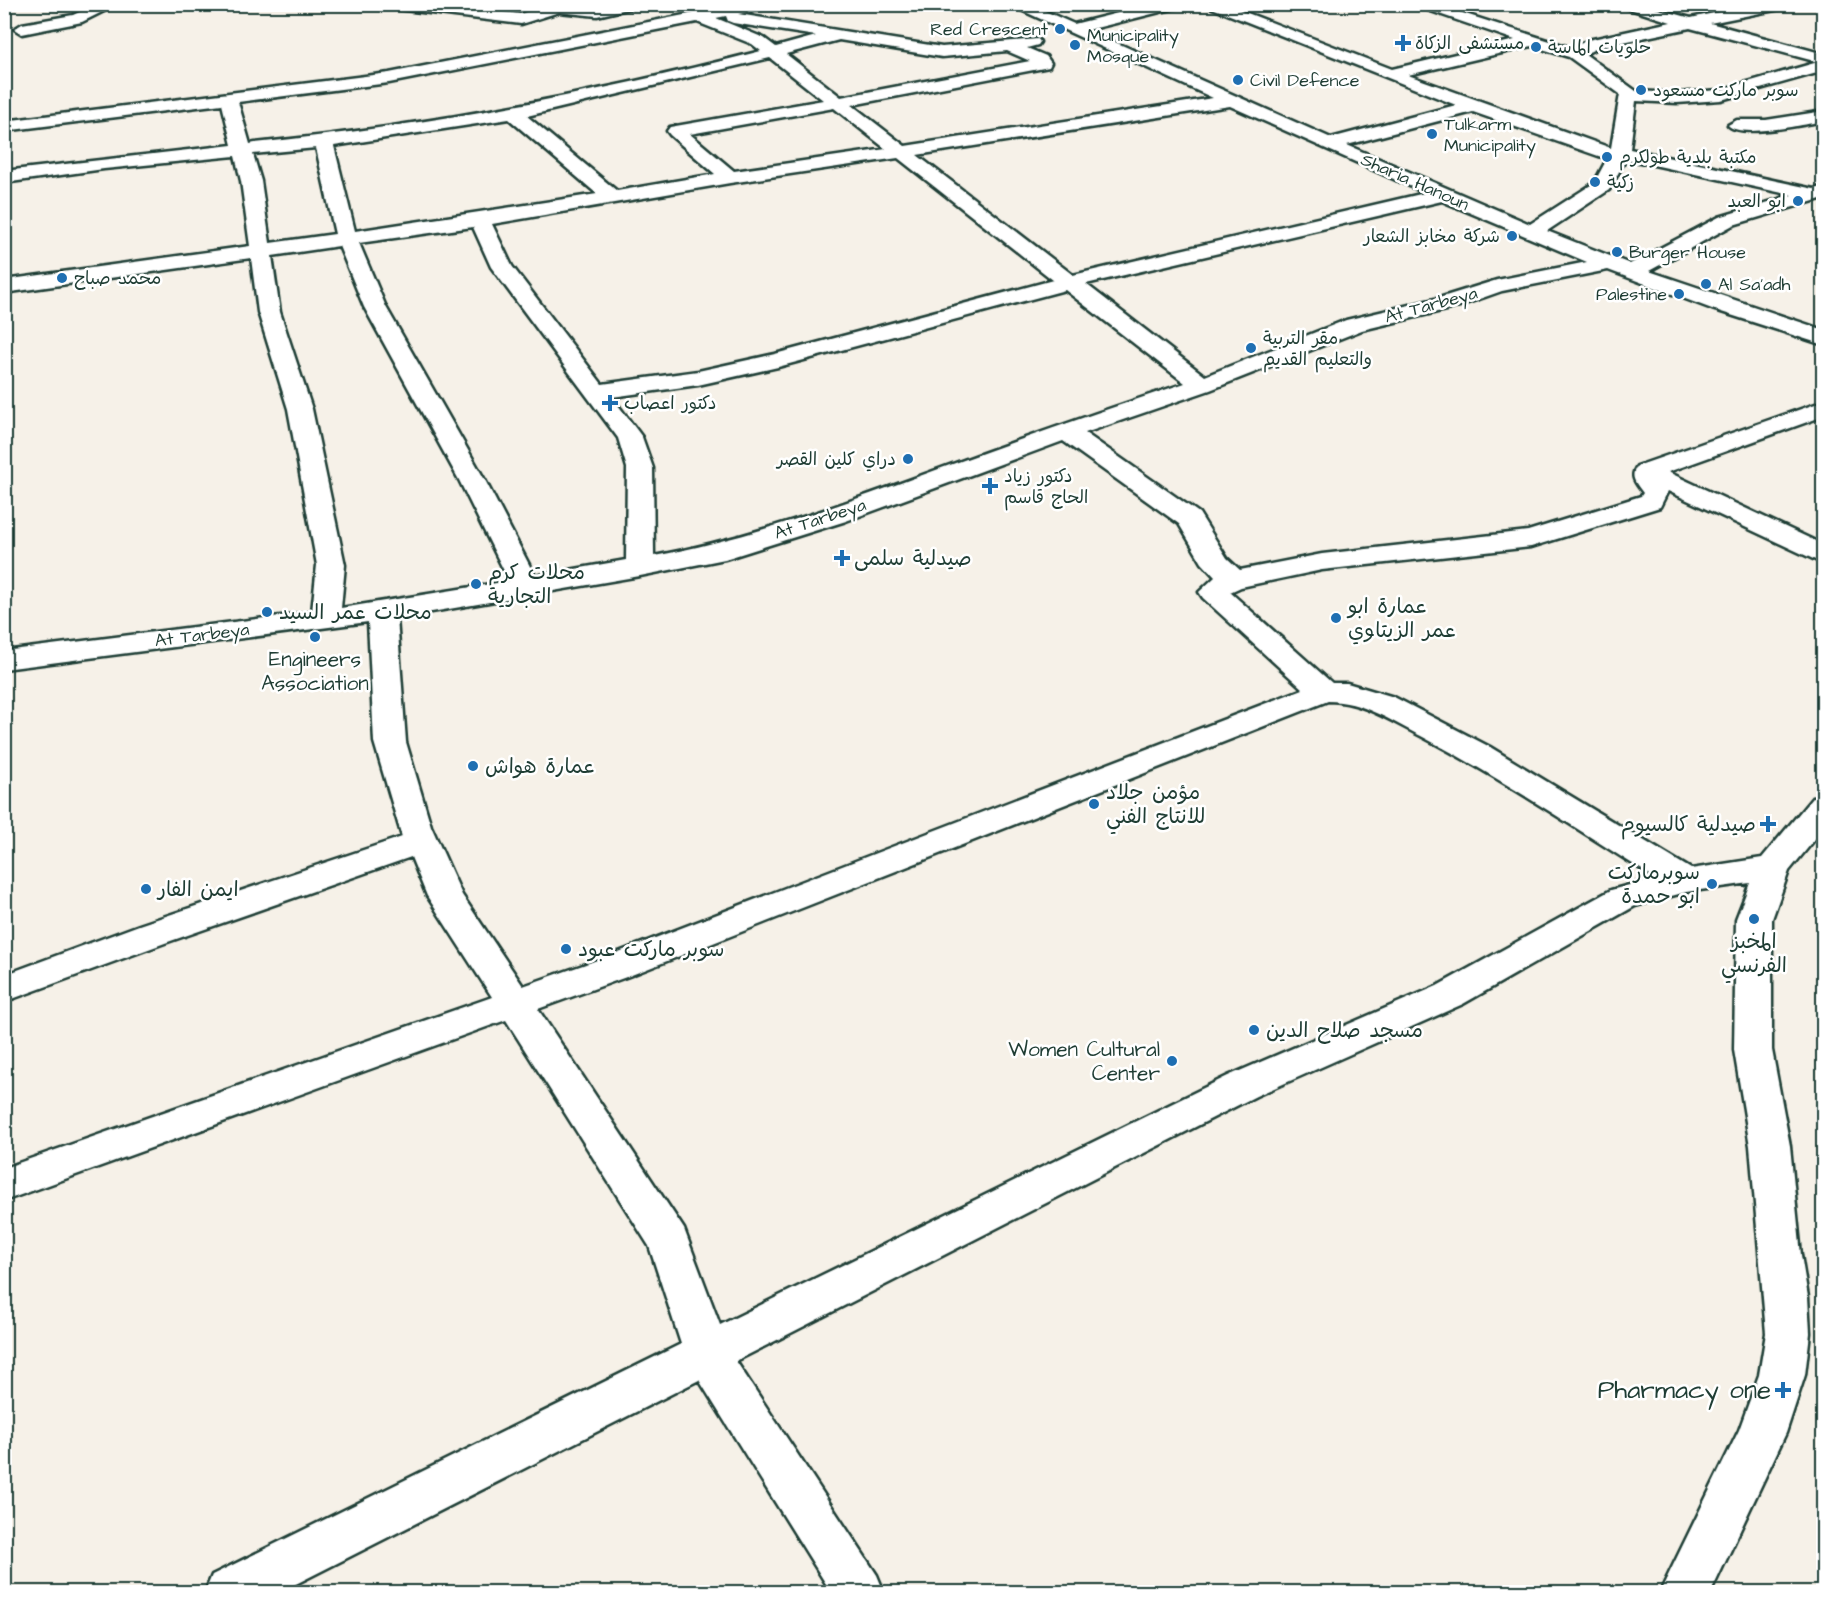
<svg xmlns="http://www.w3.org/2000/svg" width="1828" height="1597" font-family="'Architects Daughter','Playpen Sans Arabic',sans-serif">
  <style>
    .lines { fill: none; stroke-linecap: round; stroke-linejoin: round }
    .minor-casing { stroke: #1f3d34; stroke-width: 5 }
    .minor { fill: #fff; fill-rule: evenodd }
    .poi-dot { fill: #1f6fb2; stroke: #fff; stroke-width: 2 }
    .labels { text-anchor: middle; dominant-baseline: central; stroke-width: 5; stroke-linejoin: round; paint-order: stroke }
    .far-poi-label { font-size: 18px; fill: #1f3d34; stroke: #fff; text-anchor: start }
    .far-street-label { font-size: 18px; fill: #1f3d34; stroke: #fff }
    .poi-label { font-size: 21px; fill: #1f3d34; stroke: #fff; text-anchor: start }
    .near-poi-label { font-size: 26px; fill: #1f3d34; stroke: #fff; text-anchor: end }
  </style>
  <rect width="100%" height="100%" fill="#f6f1e8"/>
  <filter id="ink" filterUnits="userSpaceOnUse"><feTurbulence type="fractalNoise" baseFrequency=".0167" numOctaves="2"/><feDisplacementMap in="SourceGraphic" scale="12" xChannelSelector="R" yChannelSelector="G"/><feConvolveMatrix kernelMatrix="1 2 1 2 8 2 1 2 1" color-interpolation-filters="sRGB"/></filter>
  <g filter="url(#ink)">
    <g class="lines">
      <g class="minor-casing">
        <path id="minor" d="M97,4H118L82,22L22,34L14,29L22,24L73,15Z
          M389,4H438L520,14L550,4H638L636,7L597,16L559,12L521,24L396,9Z
          M740,4H773L771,7L738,14L942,47L1038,39L1040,42L1038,45L1027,48L1046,56L1051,63L1049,67L852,105L905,146L1213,98L1008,4H1029L1074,24L1154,4H1182L1180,7L1088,30L1331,138L1456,105L1202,4H1224L1392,69L1515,40L1410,4H1434L1572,48L1588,40L1671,22L1614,4H1640L1691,18L1756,4H1787L1780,9L1710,23L1824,54V71L1721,100L1677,103L1636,101L1630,149L1814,189L1824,186V198L1733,225L1649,271L1824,330V345L1712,309L1608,270L1502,291L1454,308L1362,330L1210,390L1085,433L1199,513L1227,558L1240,570L1322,554L1528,531L1641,496L1643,493C1636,483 1629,477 1637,466L1824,401V416L1668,472L1824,545V564L1668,491L1660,507L1531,547L1322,570L1241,587L1230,592L1332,683H1347L1394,697L1490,747L1691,869L1762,858L1812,798L1824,795V828L1789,871L1772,919V1050L1790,1146L1801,1255L1808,1297L1810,1333L1805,1375L1786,1433L1711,1592H1660L1739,1430L1759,1375L1766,1333L1750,1146L1734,1050L1736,919L1750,883L1686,892L1635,906L1463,1004L1256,1096L736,1361L877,1575L884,1592H831L699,1380L280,1592H205L212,1575L681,1344L649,1246L506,1020L4,1201V1168L492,997L427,896L411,857L165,943L4,1002V975L139,925L402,837L374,742L368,622L4,669V651L312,612L317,565L288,409L258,312L251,258L4,293V280L250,246L241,181L235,156L104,169L4,183V171L232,145L222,104L4,131V121L389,73ZM726,16L728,21L733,23L816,36L776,47L764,38L716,18ZM697,22L752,44L761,51C594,94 426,126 255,143L250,144L238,102L389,83ZM1690,28L1818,62L1720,90L1677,93L1636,91L1585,54L1599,47ZM839,40L942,57L1007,51L1030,61L841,97L786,54ZM1532,46L1569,57L1620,94L1611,148L1408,75ZM770,58L823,100L670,127L667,131L670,135L715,174L617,191L527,116ZM1230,106L1425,193L1073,275L917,155ZM834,108L886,149L734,171L690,134ZM1473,112L1607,159L1594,183L1530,224L1347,145ZM509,119L597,194L355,231L334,146ZM316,148L335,234L270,243L261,181L253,154ZM898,158L1053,280L775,354L698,371L602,384L512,266L492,224L730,183ZM1626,159L1792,195L1719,217L1630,264L1547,231L1609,190ZM1442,201L1587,262L1497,280L1439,298L1346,320L1205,376L1086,284ZM473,227L491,267L618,438L627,468L626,560L535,576L485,480L386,307L359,243ZM339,246L364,307L459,480L509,581L341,608L345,565L312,409L280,312L272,256ZM1065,290L1185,383C1101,411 1018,440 936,470C843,504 751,538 654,556L653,468L642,437L612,397L698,385L778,367ZM1063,441L1179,524L1202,563L1215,577L1199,592L1203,598L1303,689L603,958L523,986L462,895L431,826L406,742L397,618L640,576L725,559L846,521ZM1328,701C1362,701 1391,721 1421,736C1501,778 1577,829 1655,878L1611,890L1437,986L1228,1076L720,1325L684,1229L538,1009L629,976Z
          M1824,111V121C1806,124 1739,139 1728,125L1737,120H1766Z"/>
      </g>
      <use href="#minor" class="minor"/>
    </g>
  </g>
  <g class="poi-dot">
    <circle cx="1060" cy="29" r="6"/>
    <path d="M1400 34h6v6h6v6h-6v6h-6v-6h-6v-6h6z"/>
    <circle cx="1075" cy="45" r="6"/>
    <circle cx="1536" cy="47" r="6"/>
    <circle cx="1238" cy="80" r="6"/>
    <circle cx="1641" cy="90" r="6"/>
    <circle cx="1432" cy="134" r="6"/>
    <circle cx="1607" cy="157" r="6"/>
    <circle cx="1595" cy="182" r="6"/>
    <circle cx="1798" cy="201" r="6"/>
    <circle cx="1512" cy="236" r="6"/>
    <circle cx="1617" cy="252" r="6"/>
    <circle cx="62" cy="278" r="6"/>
    <circle cx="1706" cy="284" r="6"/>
    <circle cx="1679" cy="294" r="6"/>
    <circle cx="1251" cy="348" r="6"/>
    <path d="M607 394h6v6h6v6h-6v6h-6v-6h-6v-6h6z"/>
    <circle cx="908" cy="459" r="6"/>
    <path d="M987 477h6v6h6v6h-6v6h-6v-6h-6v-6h6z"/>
    <path d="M839 549h6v6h6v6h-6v6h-6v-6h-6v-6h6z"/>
    <circle cx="476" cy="584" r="6"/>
    <circle cx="267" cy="612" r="6"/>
    <circle cx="1336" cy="618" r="6"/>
    <circle cx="315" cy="637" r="6"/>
    <circle cx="473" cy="766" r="6"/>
    <circle cx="1094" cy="804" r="6"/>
    <path d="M1765 815h6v6h6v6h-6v6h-6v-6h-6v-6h6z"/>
    <circle cx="1712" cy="884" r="6"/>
    <circle cx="146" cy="889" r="6"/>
    <circle cx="1754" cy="919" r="6"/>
    <circle cx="566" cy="949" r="6"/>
    <circle cx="1254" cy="1030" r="6"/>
    <circle cx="1172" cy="1061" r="6"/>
    <path d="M1780 1381h6v6h6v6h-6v6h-6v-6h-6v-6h6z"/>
  </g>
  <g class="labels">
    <g class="far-poi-label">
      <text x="1048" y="29" text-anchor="end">Red Crescent</text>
      <text x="1087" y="35">Municipality<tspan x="1087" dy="21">Mosque</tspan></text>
      <text x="1415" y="43">مستشفى الزكاة</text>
      <text x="1548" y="47">حلويات الماسة</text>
      <text x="1250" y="80">Civil Defence</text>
      <text x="1653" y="90">سوبر ماركت مسعود</text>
      <text x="1444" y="124">Tulkarm<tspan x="1444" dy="21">Municipality</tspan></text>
      <text x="1619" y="157">مكتبة بلدية طولكرم</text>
      <text x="1607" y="182">زكية</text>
      <text x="1786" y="201" text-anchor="end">ابو العبد</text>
      <text x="1500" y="236" text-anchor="end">شركة مخابز الشعار</text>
      <text x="1629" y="252">Burger House</text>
      <text x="74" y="278">محمد صباح</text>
      <text x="1718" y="284">Al Sa'adh</text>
      <text x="1667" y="294" text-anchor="end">Palestine</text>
      <text x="1263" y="338">مقر التربية<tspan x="1263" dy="21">والتعليم القديم</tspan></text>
      <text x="624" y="403">دكتور اعصاب</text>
      <text x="896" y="459" text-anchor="end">دراي كلين القصر</text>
      <text x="1004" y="476">دكتور زياد<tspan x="1004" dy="21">الحاج قاسم</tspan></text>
    </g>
    <g class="far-street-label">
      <text transform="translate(1415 182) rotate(24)">Sharia Hanoun</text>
      <text transform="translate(1431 305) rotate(-15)">At Tarbeya</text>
      <text transform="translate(820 519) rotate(-18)">At Tarbeya</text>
      <text transform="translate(202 635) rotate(-7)">At Tarbeya</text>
    </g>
    <g class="poi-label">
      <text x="854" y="558">صيدلية سلمى</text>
      <text x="488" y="572">محلات كرم<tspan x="488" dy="24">التجارية</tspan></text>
      <text x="1348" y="606">عمارة ابو<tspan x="1348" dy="24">عمر الزيتاوي</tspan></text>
      <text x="279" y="612">محلات عمر السيد</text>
      <text x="315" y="659" text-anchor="middle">Engineers<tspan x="315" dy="24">Association</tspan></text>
      <text x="485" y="766">عمارة هواش</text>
      <text x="1106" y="792">مؤمن جلاد<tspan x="1106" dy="24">للانتاج الفني</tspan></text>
      <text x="1756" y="824" text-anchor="end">صيدلية كالسيوم</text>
      <text x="1700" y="872" text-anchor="end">سوبرماركت<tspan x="1700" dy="24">ابو حمدة</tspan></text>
      <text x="158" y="889">ايمن الفار</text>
      <text x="1754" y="941" text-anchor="middle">المخبز<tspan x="1754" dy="24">الفرنسي</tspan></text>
      <text x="578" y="949">سوبر ماركت عبود</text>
      <text x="1266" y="1030">مسجد صلاح الدين</text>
      <text x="1160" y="1049" text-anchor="end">Women Cultural<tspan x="1160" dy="24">Center</tspan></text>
    </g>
    <g class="near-poi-label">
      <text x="1771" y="1390">Pharmacy one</text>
    </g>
  </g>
  <rect width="1828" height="1597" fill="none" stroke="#fff" stroke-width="24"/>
  <rect x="12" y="12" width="1804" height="1573" fill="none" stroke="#1f3d34" stroke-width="2" filter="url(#ink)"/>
</svg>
